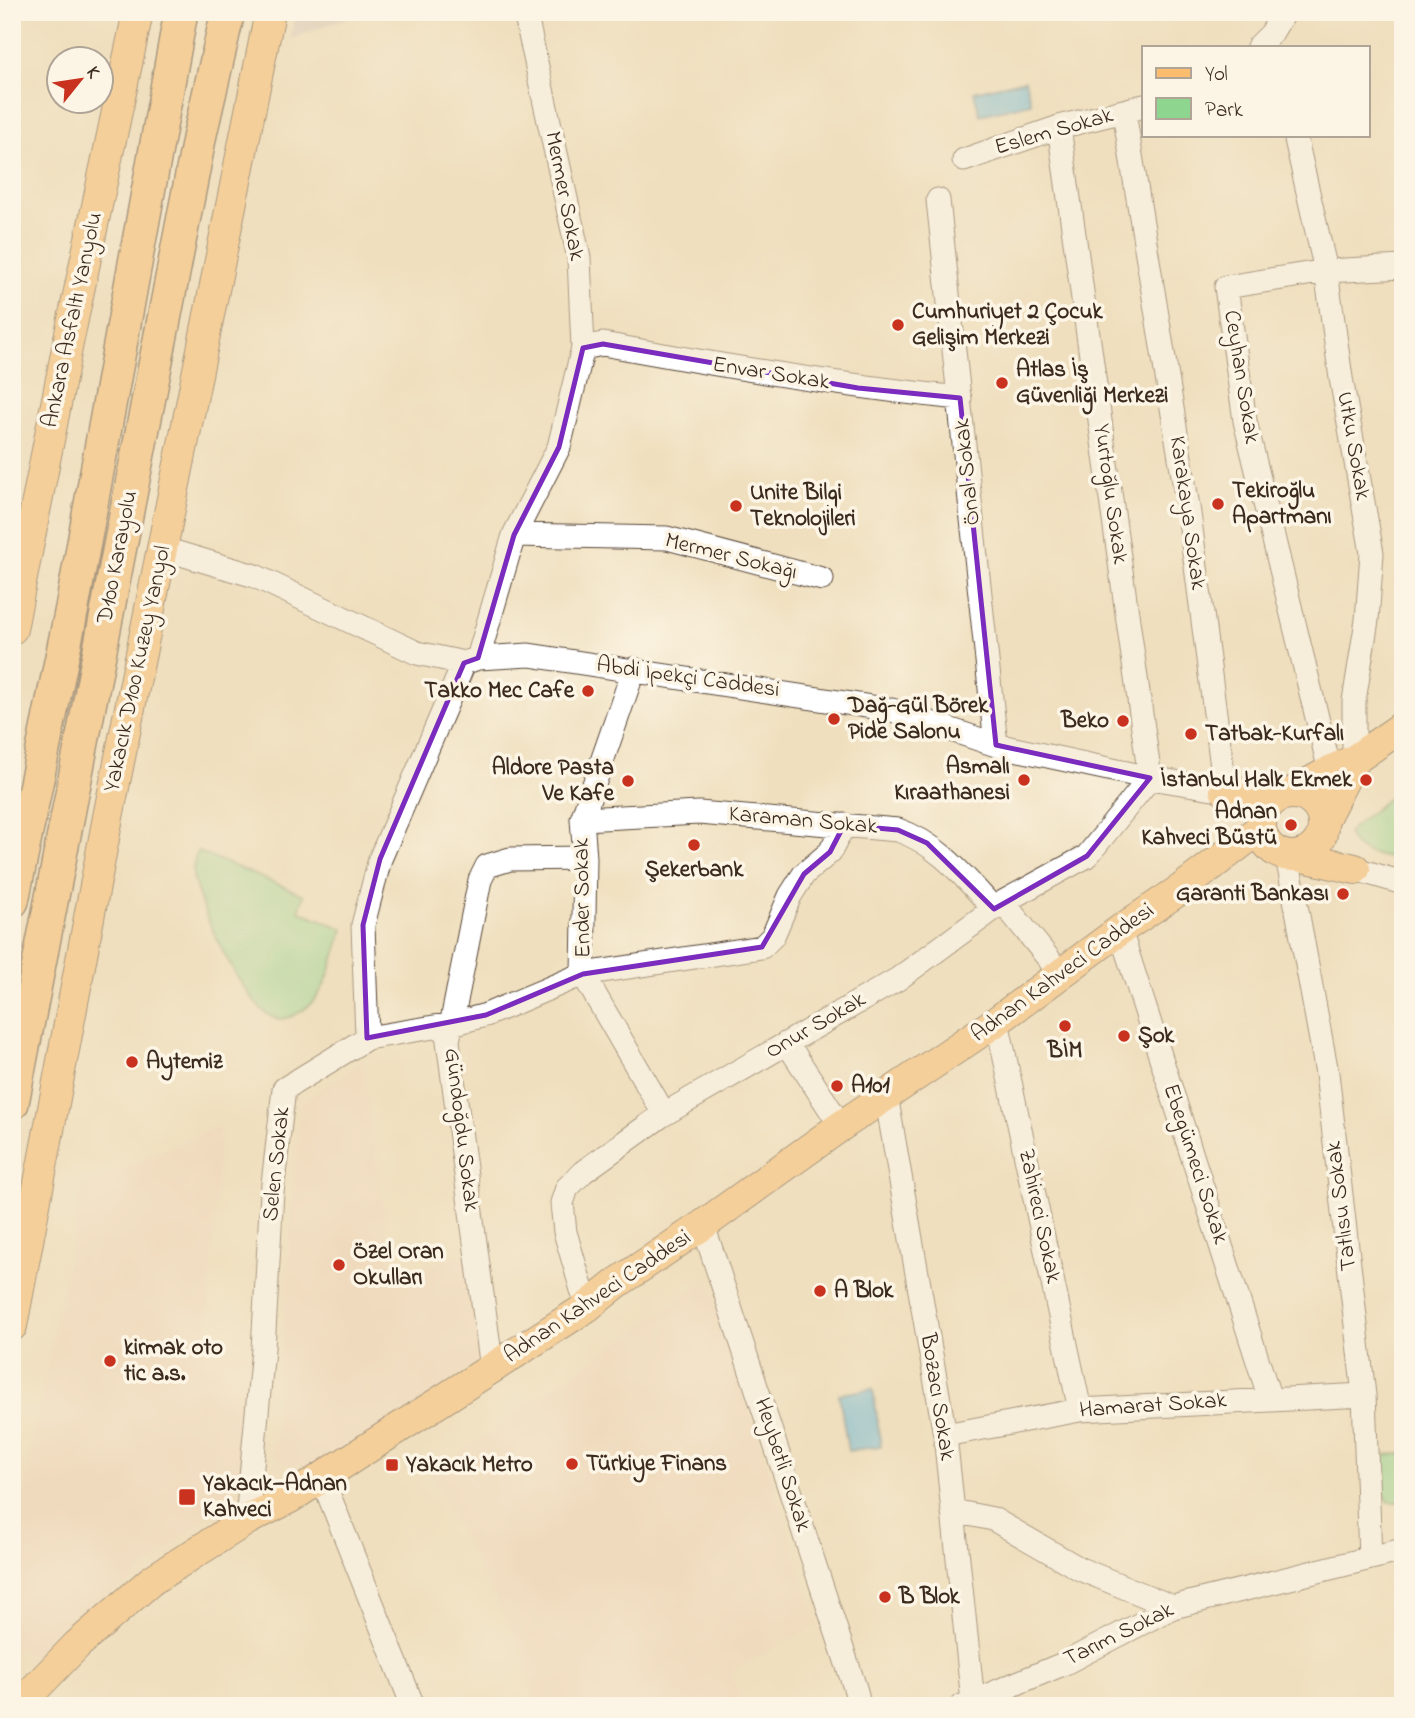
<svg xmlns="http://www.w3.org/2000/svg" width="1415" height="1718" font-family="'Indie Flower',sans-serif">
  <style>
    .built { fill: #f1d5bd }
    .industrial { fill: #cec1ba }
    .green { fill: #8ed690; stroke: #648057; stroke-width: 2 }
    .water { fill: #61b6dd; stroke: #4e707e; stroke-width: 2 }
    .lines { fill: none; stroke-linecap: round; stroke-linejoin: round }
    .minor-casing { stroke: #564536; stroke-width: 25 }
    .major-casing { stroke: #564536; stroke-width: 32 }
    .highway-casing { stroke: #564536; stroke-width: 36 }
    .minor { stroke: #fff; stroke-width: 23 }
    .major { stroke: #fcbd6f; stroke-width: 30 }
    .highway { stroke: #fcbd6f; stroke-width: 33 }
    .major-bridge-casing { stroke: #564536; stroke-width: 32; stroke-linecap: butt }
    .major-bridge { stroke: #fcbd6f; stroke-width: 30 }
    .marked { fill: none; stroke: #7b2cbf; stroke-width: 5; stroke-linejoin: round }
    .poi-dot { fill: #c8321e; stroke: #fcf5e5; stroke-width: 2.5 }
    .labels { text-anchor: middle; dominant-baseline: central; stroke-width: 7; stroke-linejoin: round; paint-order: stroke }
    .street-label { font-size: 23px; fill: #3b2a1e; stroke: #fcf5e5 }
    .poi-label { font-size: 23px; font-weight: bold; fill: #3b2a1e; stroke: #fcf5e5; text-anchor: start }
  </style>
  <rect width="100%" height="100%" fill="#fcf5e5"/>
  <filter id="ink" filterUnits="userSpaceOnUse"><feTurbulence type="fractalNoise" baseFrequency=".0143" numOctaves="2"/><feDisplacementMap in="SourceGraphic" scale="14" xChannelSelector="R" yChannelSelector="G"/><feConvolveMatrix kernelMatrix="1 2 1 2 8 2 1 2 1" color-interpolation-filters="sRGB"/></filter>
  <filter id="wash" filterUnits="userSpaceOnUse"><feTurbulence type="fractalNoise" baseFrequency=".00686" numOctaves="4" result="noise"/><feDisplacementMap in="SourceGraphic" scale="28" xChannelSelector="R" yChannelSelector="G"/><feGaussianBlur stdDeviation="1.57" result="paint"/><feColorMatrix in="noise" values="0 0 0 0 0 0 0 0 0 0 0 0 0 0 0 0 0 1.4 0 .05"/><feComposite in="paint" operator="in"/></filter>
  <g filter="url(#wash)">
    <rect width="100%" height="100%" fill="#efdfbe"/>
    <path class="built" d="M363,1061L393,1278L466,1252L481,1361L322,1467L287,1464L273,1456L300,1102Z
      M221,1124L206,1341L251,1350L241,1473L218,1507L152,1564L77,1622L37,1658L12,1647V1546L82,1187Z
      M708,1279L818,1625L730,1672L745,1706H536L522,1650L430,1474Z"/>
    <path class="industrial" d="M296,12H361L291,39Z"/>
    <path class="green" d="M1403,786V861C1384,856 1353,855 1348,834L1352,828Z
      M197,851L304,895L299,911L344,929C336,949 329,982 316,998C307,1009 289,1022 275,1018C247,1011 194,900 193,872C193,866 195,858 197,851Z
      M1403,1454V1502H1389L1380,1490V1455Z"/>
    <path class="water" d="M1025,80L1031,103L980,115L974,92Z
      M873,1389L881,1446L848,1451L839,1394Z"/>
  </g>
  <g filter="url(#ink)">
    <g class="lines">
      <g class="minor-casing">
        <path id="minor" d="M1258,47L1271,34L1284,12
          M1059,127L1150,778
          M1295,135L1326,271L1341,378L1372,553L1367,620L1354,701V760
          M964,160L1059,127L1144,106
          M938,200L996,745
          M583,348L603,344C722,366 840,386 960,398
          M514,535L667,538L822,579
          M164,549L255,576L417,653L464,663L478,658L529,655L892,710L996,745L1150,778L1225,790L1189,513L1124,112
          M478,658L514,535L559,447L583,348L579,258L525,12
          M634,669L582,819L585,858L583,974L664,1114
          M1330,771L1245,421L1226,287L1326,271L1403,267
          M582,819L699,813L898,830C939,844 965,878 994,909
          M1287,856L1327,1073L1364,1395L1370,1558
          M1355,869L1403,883
          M1003,902L1061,974
          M1120,930L1270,1399
          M997,1021L1080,1410
          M367,1038L363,925L380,859L464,663
          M787,1043L841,1126
          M886,1095L945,1435L973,1702
          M703,1225L856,1691L859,1706
          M587,1307L565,1232L562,1203L567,1188L583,1172L661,1116L898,979L1003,902L1087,856L1150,778
          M492,1369L448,1041L480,880L487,866L510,859L585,858
          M945,1435L1080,1410L1364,1395
          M322,1478L413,1706
          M953,1511L993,1519L1080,1569L1173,1607
          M247,1520L263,1349L272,1192L284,1089L367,1038L452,1024L486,1015L583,974L762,947L773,936L790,896L804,874L830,852L844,825
          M962,1706L1063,1664L1173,1607L1403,1550"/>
      </g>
      <g class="major-casing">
        <path id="major" d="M12,629L68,343L138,12
          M1225,790L1280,796
          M1261 825a31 31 0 1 1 62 0a31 31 0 1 1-62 0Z
          M1289,794L1330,771L1354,760L1403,726
          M1323,821L1354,760
          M1298,856L1355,869
          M12,1326L108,817L270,12
          M152,1580L247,1520L290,1498L587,1307L617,1283L703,1225L841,1126L997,1021L1120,930L1181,889L1261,828"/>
      </g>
      <g class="highway-casing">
        <path id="highway" d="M12,901L72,608L181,12
          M12,1103L200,134L228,12"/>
      </g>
      <use href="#minor" class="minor"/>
      <use href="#major" class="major"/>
      <use href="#highway" class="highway"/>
      <g class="major-bridge-casing">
        <path id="major-bridge" d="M18,1706L77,1645L152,1580"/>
      </g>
      <use href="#major-bridge" class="major-bridge"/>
    </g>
  </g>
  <path d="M0 0H1415V1718H0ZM603,344L858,388L960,398L996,745L1150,778L1087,856L994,909L927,843L898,830L844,825L830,852L804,874L762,947L583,974L486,1015L367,1038L363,925L380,859L464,663L478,658L514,535L559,447L583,348Z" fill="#efdfbe" fill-opacity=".55" fill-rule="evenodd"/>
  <path class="marked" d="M603,344L858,388L960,398L996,745L1150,778L1087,856L994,909L927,843L898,830L844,825L830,852L804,874L762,947L583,974L486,1015L367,1038L363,925L380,859L464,663L478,658L514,535L559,447L583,348Z"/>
  <g class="poi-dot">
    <circle cx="898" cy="325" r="7"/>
    <circle cx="1002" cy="383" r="7"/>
    <circle cx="1218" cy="504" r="7"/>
    <circle cx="736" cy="506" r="7"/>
    <circle cx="588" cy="691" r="7"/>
    <circle cx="834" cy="719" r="7"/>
    <circle cx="1123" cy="721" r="7"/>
    <circle cx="1191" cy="734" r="7"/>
    <circle cx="1024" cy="780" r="7"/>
    <circle cx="1366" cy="780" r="7"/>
    <circle cx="628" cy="781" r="7"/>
    <circle cx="1291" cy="825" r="7"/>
    <circle cx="694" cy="845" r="7"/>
    <circle cx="1343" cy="894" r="7"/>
    <circle cx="1065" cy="1026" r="7"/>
    <circle cx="1124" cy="1036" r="7"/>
    <circle cx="132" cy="1062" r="7"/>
    <circle cx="837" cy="1086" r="7"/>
    <circle cx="339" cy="1265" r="7"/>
    <circle cx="820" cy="1291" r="7"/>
    <circle cx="110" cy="1361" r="7"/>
    <circle cx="572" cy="1464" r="7"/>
    <rect x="385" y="1458" width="14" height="14" rx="3.5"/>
    <rect x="178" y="1488" width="18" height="18" rx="3.5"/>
    <circle cx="885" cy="1597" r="7"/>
  </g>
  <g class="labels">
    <g class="street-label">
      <text transform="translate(1054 132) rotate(-16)">Eslem Sokak</text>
      <text transform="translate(564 196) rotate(79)">Mermer Sokak</text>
      <text transform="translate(73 320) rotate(-78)">Ankara Asfaltı Yanyolu</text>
      <text transform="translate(771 374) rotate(9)">Envar Sokak</text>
      <text transform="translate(1241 377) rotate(81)">Ceyhan Sokak</text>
      <text transform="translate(1353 446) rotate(80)">Utku Sokak</text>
      <text transform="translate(968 472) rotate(-96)">Önal Sokak</text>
      <text transform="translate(1110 494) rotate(82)">Yurtoğlu Sokak</text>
      <text transform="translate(1187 513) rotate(82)">Karakaya Sokak</text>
      <text transform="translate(118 557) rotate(-79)">D100 Karayolu</text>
      <text transform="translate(731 557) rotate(14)">Mermer Sokağı</text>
      <text transform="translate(138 669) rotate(-78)">Yakacık D100 Kuzey Yanyol</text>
      <text transform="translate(688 678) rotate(8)">Abdi İpekçi Caddesi</text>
      <text transform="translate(803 821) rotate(5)">Karaman Sokak</text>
      <text transform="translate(583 898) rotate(-91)">Ender Sokak</text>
      <text transform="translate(1063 973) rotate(-36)">Adnan Kahveci Caddesi</text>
      <text transform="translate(816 1026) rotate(-30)">Onur Sokak</text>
      <text transform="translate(461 1130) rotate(83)">Gündoğdu Sokak</text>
      <text transform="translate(277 1164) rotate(-84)">Selen Sokak</text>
      <text transform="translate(1195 1164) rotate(72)">Ebegümeci Sokak</text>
      <text transform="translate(1342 1206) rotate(-97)">Tatlısu Sokak</text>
      <text transform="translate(1039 1216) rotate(78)">Zahireci Sokak</text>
      <text transform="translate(598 1297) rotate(-34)">Adnan Kahveci Caddesi</text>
      <text transform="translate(937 1397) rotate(81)">Bozacı Sokak</text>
      <text transform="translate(1153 1406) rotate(-4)">Hamarat Sokak</text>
      <text transform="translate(782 1465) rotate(72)">Heybetli Sokak</text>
      <text transform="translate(1119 1635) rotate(-26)">Tarım Sokak</text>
    </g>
    <g class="poi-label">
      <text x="912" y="312">Cumhuriyet 2 Çocuk<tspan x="912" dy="26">Gelişim Merkezi</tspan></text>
      <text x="1016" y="370">Atlas İş<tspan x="1016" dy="26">Güvenliği Merkezi</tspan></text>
      <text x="1232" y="491">Tekiroğlu<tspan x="1232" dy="26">Apartmanı</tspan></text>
      <text x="750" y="493">Unite Bilgi<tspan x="750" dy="26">Teknolojileri</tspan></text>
      <text x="574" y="691" text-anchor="end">Takko Mec Cafe</text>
      <text x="848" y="706">Dağ-Gül Börek<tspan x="848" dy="26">Pide Salonu</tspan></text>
      <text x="1109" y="721" text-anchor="end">Beko</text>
      <text x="1205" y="734">Tatbak-Kurfalı</text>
      <text x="1010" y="767" text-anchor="end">Asmalı<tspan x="1010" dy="26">Kıraathanesi</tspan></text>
      <text x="614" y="768" text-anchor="end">Aldore Pasta<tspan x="614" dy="26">Ve Kafe</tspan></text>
      <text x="1352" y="780" text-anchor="end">İstanbul Halk Ekmek</text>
      <text x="1277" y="812" text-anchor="end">Adnan<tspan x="1277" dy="26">Kahveci Büstü</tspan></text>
      <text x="694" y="870" text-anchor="middle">Şekerbank</text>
      <text x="1329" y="894" text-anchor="end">Garanti Bankası</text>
      <text x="1138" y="1036">Şok</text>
      <text x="1065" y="1051" text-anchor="middle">BİM</text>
      <text x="146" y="1062">Aytemiz</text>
      <text x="851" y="1086">A101</text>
      <text x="353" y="1252">Özel Oran<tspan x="353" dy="26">Okulları</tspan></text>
      <text x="834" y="1291">A Blok</text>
      <text x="124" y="1348">kirmak oto<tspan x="124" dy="26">tic a.s.</tspan></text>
      <text x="586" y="1464">Türkiye Finans</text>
      <text x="406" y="1465">Yakacık Metro</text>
      <text x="203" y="1484">Yakacık—Adnan<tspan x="203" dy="26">Kahveci</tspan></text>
      <text x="899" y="1597">B Blok</text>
    </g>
  </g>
  <rect width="1415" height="1718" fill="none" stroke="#fcf5e5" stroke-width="42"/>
  <rect x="1142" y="46" width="228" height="91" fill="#fcf5e5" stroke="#afa495" stroke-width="2"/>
  <rect x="1156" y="68" width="35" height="10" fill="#fcbd6f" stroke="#afa495" stroke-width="2"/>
  <text x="1205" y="80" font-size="21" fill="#3b2a1e">Yol</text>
  <rect x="1156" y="98" width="35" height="21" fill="#8ed690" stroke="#afa495" stroke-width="2"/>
  <text x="1205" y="116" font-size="21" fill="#3b2a1e">Park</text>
  <g transform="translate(80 80) rotate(60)"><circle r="33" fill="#fcf5e5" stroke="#afa495" stroke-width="2"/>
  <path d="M0-5L12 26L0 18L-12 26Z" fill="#c8321e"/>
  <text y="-10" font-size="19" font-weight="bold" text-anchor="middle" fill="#3b2a1e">K</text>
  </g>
</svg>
